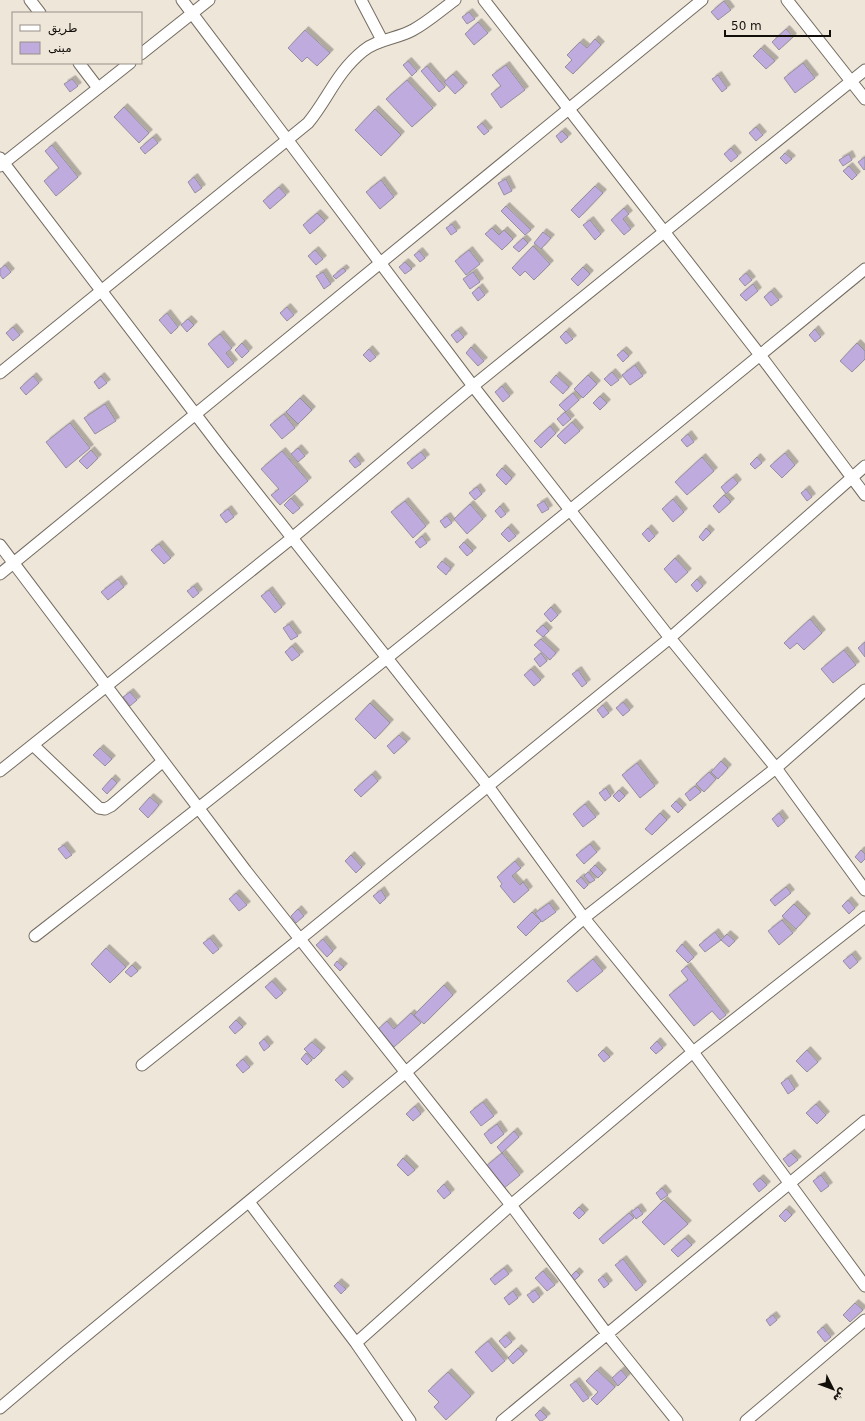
<svg xmlns="http://www.w3.org/2000/svg" width="865" height="1421" font-family="'DejaVu Sans',Vazirmatn,sans-serif">
  <style>
    .building { fill: #c0abdf; stroke: #95909d; filter: url(#shadow) }
    .lines { fill: none; stroke-linecap: round; stroke-linejoin: round }
    .street-casing { stroke: #746c61; stroke-width: 13 }
    .street { stroke: #fff; stroke-width: 11 }
  </style>
  <defs>
    <filter id="shadow"><feDropShadow dx="3.5" dy="-3.5" stdDeviation="0" flood-color="#0004"/></filter>
  </defs>
  <rect width="100%" height="100%" fill="#efe6da"/>
  <path class="building" d="M724,1L731,10L718,20L711,12Z
    M469,12L475,19L467,24L462,17Z
    M478,22L488,33L474,45L465,34Z
    M786,29L793,37L779,50L772,42Z
    M305,30L330,53L317,66L307,57L302,62L288,48Z
    M595,39L601,45L573,74L565,67L572,60L567,55L580,42L587,48Z
    M761,48L775,61L766,69L753,56Z
    M408,61L417,71L412,76L403,65Z
    M803,63L815,78L795,93L784,78Z
    M506,65L525,90L501,108L491,94L501,86L492,75Z
    M427,66L445,87L439,92L421,71Z
    M453,74L464,86L455,94L444,82Z
    M718,75L727,88L722,92L712,79Z
    M72,79L78,86L70,92L64,84Z
    M407,80L433,108L412,127L386,99Z
    M124,107L149,133L139,143L114,117Z
    M375,109L401,135L381,156L355,130Z
    M482,123L489,131L484,135L477,127Z
    M756,127L763,135L756,141L749,133Z
    M562,131L568,137L561,143L556,136Z
    M153,137L158,143L145,154L140,148Z
    M52,145L78,177L56,196L44,181L59,168L45,151Z
    M731,148L738,156L731,162L724,154Z
    M785,153L792,159L786,164L780,158Z
    M849,154L852,160L843,166L839,160Z
    M865,157V169L864,170L858,162Z
    M849,166L857,175L852,180L843,171Z
    M194,177L202,188L195,193L188,182Z
    M506,179L512,191L504,195L498,183Z
    M381,180L394,197L380,209L366,192Z
    M595,186L603,193L579,218L571,210Z
    M279,187L286,195L270,209L263,201Z
    M506,206L531,230L525,235L501,211Z
    M624,208L629,214L623,219L631,229L624,235L611,220Z
    M317,213L325,221L310,234L303,225Z
    M590,220L601,234L595,240L583,225Z
    M452,224L457,231L451,235L446,228Z
    M492,228L499,235L504,230L513,239L502,250L485,234Z
    M543,232L551,238L541,249L534,243Z
    M523,238L528,243L519,252L513,247Z
    M533,246L550,264L534,280L525,271L520,276L512,268Z
    M315,250L323,259L316,265L308,256Z
    M469,250L480,264L466,275L455,261Z
    M419,251L425,258L420,262L414,255Z
    M405,262L412,269L405,274L399,267Z
    M5,265L11,272L3,279L0,275V269Z
    M583,267L590,274L578,286L571,279Z
    M343,268L346,271L336,279L333,276Z
    M323,272L331,284L324,289L316,276Z
    M473,272L480,282L470,289L463,279Z
    M746,273L752,280L745,286L739,279Z
    M753,284L758,291L746,301L740,295Z
    M479,287L485,295L478,301L472,293Z
    M771,291L779,300L771,306L764,297Z
    M287,307L294,315L287,321L280,313Z
    M167,313L178,327L171,334L159,320Z
    M188,319L194,325L187,332L181,325Z
    M13,327L20,335L13,341L6,333Z
    M815,329L821,337L815,342L809,335Z
    M458,330L464,337L457,343L451,335Z
    M566,331L573,339L566,344L560,337Z
    M220,334L232,348L226,353L234,363L228,368L208,344Z
    M242,343L249,351L242,358L235,350Z
    M857,343L865,351V359L852,372L840,361Z
    M471,347L484,361L478,366L466,353Z
    M369,349L376,357L370,362L363,355Z
    M623,350L629,356L623,362L617,355Z
    M635,365L643,376L630,385L622,375Z
    M612,372L619,380L611,386L604,379Z
    M556,375L569,387L563,394L550,382Z
    M588,375L597,384L583,398L574,389Z
    M33,376L39,383L26,395L20,388Z
    M101,376L107,383L99,389L94,382Z
    M502,386L510,396L503,402L495,392Z
    M573,393L579,400L566,412L559,405Z
    M600,396L607,403L600,410L593,403Z
    M300,398L312,410L298,424L286,412Z
    M105,404L116,421L95,434L84,418Z
    M565,412L571,419L563,426L557,419Z
    M284,414L295,428L282,439L270,425Z
    M572,422L580,431L565,444L557,436Z
    M70,423L90,448L66,468L46,442Z
    M550,426L556,433L541,448L534,441Z
    M688,434L694,442L687,447L681,440Z
    M298,448L305,456L298,462L291,454Z
    M91,450L98,458L87,469L79,461Z
    M282,451L308,481L280,505L271,495L279,489L261,469Z
    M421,452L426,458L412,469L407,463Z
    M785,453L795,465L782,478L770,466Z
    M355,456L361,464L355,468L349,461Z
    M702,457L714,471L687,495L675,482Z
    M757,457L762,463L755,469L750,464Z
    M502,468L512,478L506,485L496,475Z
    M733,477L738,483L726,494L721,487Z
    M477,487L482,494L475,500L469,493Z
    M806,489L812,497L807,501L801,493Z
    M724,495L731,502L719,513L713,506Z
    M291,498L300,508L293,514L284,505Z
    M673,499L684,512L673,522L662,509Z
    M405,501L426,526L413,538L391,512Z
    M544,501L549,509L542,513L537,505Z
    M470,504L483,519L467,534L454,519Z
    M500,506L506,514L501,518L495,511Z
    M228,509L234,517L226,523L220,515Z
    M447,516L452,523L445,528L440,521Z
    M508,527L516,536L509,542L501,534Z
    M648,528L655,536L649,542L642,534Z
    M706,528L711,533L703,541L699,537Z
    M422,536L427,543L420,548L415,542Z
    M464,542L473,551L467,556L459,547Z
    M159,544L171,558L164,564L151,550Z
    M675,558L688,572L676,583L664,569Z
    M442,561L451,568L446,575L437,567Z
    M118,579L124,587L108,600L101,592Z
    M697,579L703,586L697,592L691,585Z
    M194,586L199,593L193,598L187,591Z
    M269,590L282,607L275,613L261,596Z
    M551,607L558,615L551,622L544,614Z
    M810,619L822,633L804,650L797,643L790,649L784,643Z
    M289,624L298,636L291,640L283,628Z
    M543,625L549,631L543,637L536,631Z
    M541,639L556,653L550,660L534,645Z
    M865,642V657L858,648Z
    M292,646L300,655L292,661L285,652Z
    M844,650L856,665L833,683L821,669Z
    M541,653L547,661L540,667L534,659Z
    M531,669L541,680L534,686L524,675Z
    M578,670L587,683L582,687L572,674Z
    M130,692L137,700L130,706L123,697Z
    M623,702L630,710L623,716L616,708Z
    M370,703L390,723L375,739L355,719Z
    M603,705L609,713L603,718L597,710Z
    M399,735L407,742L394,754L387,746Z
    M100,748L112,759L105,766L93,755Z
    M721,761L728,768L718,779L711,772Z
    M637,763L655,786L640,798L622,775Z
    M709,772L716,779L704,792L696,784Z
    M372,774L378,781L361,797L354,790Z
    M112,778L117,783L107,794L102,789Z
    M695,786L701,792L690,801L685,794Z
    M606,788L611,796L605,801L599,793Z
    M619,790L625,796L619,802L613,796Z
    M150,797L159,805L148,818L139,809Z
    M676,801L683,808L678,813L671,806Z
    M585,804L596,817L583,827L573,814Z
    M660,813L667,820L652,835L645,829Z
    M779,813L785,821L778,827L772,819Z
    M590,844L597,852L584,864L576,855Z
    M64,845L72,855L66,859L58,849Z
    M861,850L865,854V859L861,863L855,857Z
    M351,855L362,867L356,873L345,861Z
    M515,861L521,868L512,876L520,885L523,882L529,890L514,903L500,886L502,884L497,877Z
    M595,865L603,873L598,878L590,870Z
    M588,872L595,880L590,883L584,876Z
    M581,877L588,885L584,889L576,881Z
    M786,887L791,893L775,906L770,900Z
    M381,890L386,898L380,904L373,896Z
    M236,893L247,905L239,911L229,899Z
    M848,900L855,908L849,914L842,906Z
    M549,903L556,912L542,922L535,913Z
    M794,904L807,917L796,929L782,916Z
    M298,909L304,916L296,923L291,916Z
    M532,912L541,921L526,936L517,927Z
    M782,920L793,933L779,945L768,931Z
    M715,932L721,940L705,952L699,945Z
    M727,934L735,941L729,947L721,940Z
    M210,938L219,949L213,954L203,943Z
    M323,939L333,951L327,957L316,945Z
    M682,944L694,957L688,963L676,951Z
    M106,948L126,967L110,983L91,964Z
    M852,954L858,962L850,969L843,961Z
    M593,959L603,971L577,992L567,981Z
    M337,961L344,967L340,971L334,965Z
    M132,965L138,971L131,977L125,972Z
    M687,966L726,1015L720,1020L712,1011L694,1026L669,995L688,980L681,971Z
    M272,981L283,993L276,999L265,987Z
    M444,985L453,995L424,1024L414,1015Z
    M411,1013L421,1023L394,1047L378,1029L387,1021L394,1029Z
    M236,1020L243,1027L235,1034L229,1027Z
    M264,1039L270,1046L264,1051L259,1043Z
    M657,1041L663,1048L656,1054L650,1048Z
    M312,1042L322,1051L314,1059L304,1049Z
    M603,1050L610,1057L604,1062L598,1055Z
    M807,1050L818,1062L807,1072L796,1061Z
    M306,1053L312,1060L307,1065L301,1059Z
    M243,1059L250,1067L243,1073L236,1065Z
    M342,1074L350,1082L343,1088L335,1080Z
    M788,1078L795,1089L788,1094L781,1083Z
    M483,1102L494,1116L481,1126L470,1112Z
    M816,1104L826,1115L817,1124L806,1113Z
    M415,1106L421,1114L413,1121L406,1114Z
    M497,1124L504,1134L491,1144L484,1134Z
    M514,1131L519,1137L502,1153L497,1147Z
    M502,1153L520,1175L503,1189L485,1167Z
    M791,1153L798,1160L789,1167L783,1159Z
    M403,1158L415,1170L408,1176L397,1165Z
    M821,1175L829,1186L821,1192L813,1181Z
    M760,1178L767,1185L759,1192L753,1184Z
    M444,1184L451,1193L444,1199L437,1191Z
    M662,1188L668,1195L661,1200L656,1193Z
    M664,1200L688,1224L664,1245L642,1222Z
    M579,1207L585,1213L579,1219L573,1213Z
    M638,1207L643,1214L636,1219L631,1212Z
    M786,1209L792,1215L785,1222L779,1216Z
    M629,1213L634,1218L603,1244L599,1239Z
    M685,1238L692,1245L678,1257L671,1250Z
    M623,1259L643,1285L636,1291L615,1265Z
    M504,1268L509,1274L495,1285L490,1279Z
    M543,1271L555,1285L547,1291L535,1278Z
    M576,1271L580,1275L573,1282L569,1278Z
    M603,1276L609,1284L604,1288L598,1280Z
    M338,1282L346,1289L341,1294L334,1286Z
    M535,1290L540,1297L533,1303L527,1295Z
    M513,1291L518,1298L509,1305L504,1298Z
    M855,1303L863,1310L850,1322L843,1315Z
    M773,1315L777,1320L770,1326L766,1320Z
    M823,1327L831,1337L825,1342L817,1332Z
    M506,1335L512,1342L505,1348L499,1341Z
    M488,1341L505,1361L492,1372L475,1352Z
    M518,1348L524,1354L513,1364L508,1358Z
    M597,1370L615,1387L597,1405L591,1399L598,1392L586,1381Z
    M621,1370L627,1377L618,1386L612,1378Z
    M448,1372L471,1396L446,1420L434,1407L439,1402L428,1391Z
    M576,1381L589,1398L583,1402L570,1385Z
    M540,1410L547,1417L542,1421H540L535,1415Z"/>
  <g class="lines">
    <g class="street-casing">
      <path id="street" d="M30,0L40,13
        M182,0L473,386L670,638L776,768L865,890
        M361,0L382,40
        M484,0L760,355L865,495
        M787,0L865,99
        M141,54L209,0
        M79,63L98,88
        M0,158L222,449L488,786L584,918L693,1052L865,1286
        M0,166L130,63
        M0,373L308,123C328,99 336,73 363,51C377,39 397,39 413,30C428,22 441,10 455,0
        M0,545L246,871L511,1205L607,1334L677,1421
        M0,574L702,0
        M33,745L99,808L105,809L111,806L163,761
        M0,771L292,538L473,386L865,70
        M35,936C316,718 591,494 865,269
        M142,1065L300,939L670,638L865,466
        M249,1202L356,1343L410,1421
        M356,1343L511,1205L693,1052L865,917
        M0,1408L66,1352L406,1072L584,918L776,768L865,690
        M502,1421L865,1121
        M746,1421L865,1320"/>
    </g>
    <use href="#street" class="street"/>
  </g>
  <rect x="12" y="12" width="130" height="52" fill="#efe6da" stroke="#979087"/>
  <rect x="20" y="25" width="20" height="6" fill="#ffffff" stroke="#979087"/>
  <text x="48" y="32" font-size="12" fill="#120f0b">طريق</text>
  <rect x="20" y="42" width="20" height="12" fill="#c0abdf" stroke="#979087"/>
  <text x="48" y="52" font-size="12" fill="#120f0b">مبنى</text>
  <g transform="translate(833 1389) rotate(132)" stroke="#efe6da" stroke-width="3" paint-order="stroke">
  <path d="M0-3L7 15L0 10L-7 15Z" fill="#120f0b"/>
  <text y="-6" font-size="11" font-weight="bold" text-anchor="middle" fill="#120f0b">ش</text>
  </g>
  <path d="M725 30v6h105v-6" fill="none" stroke="#120f0b" stroke-width="2"/>
  <text x="731" y="30" font-size="12" fill="#120f0b" stroke="#efe6da" stroke-width="3" paint-order="stroke">50 m</text>
</svg>
